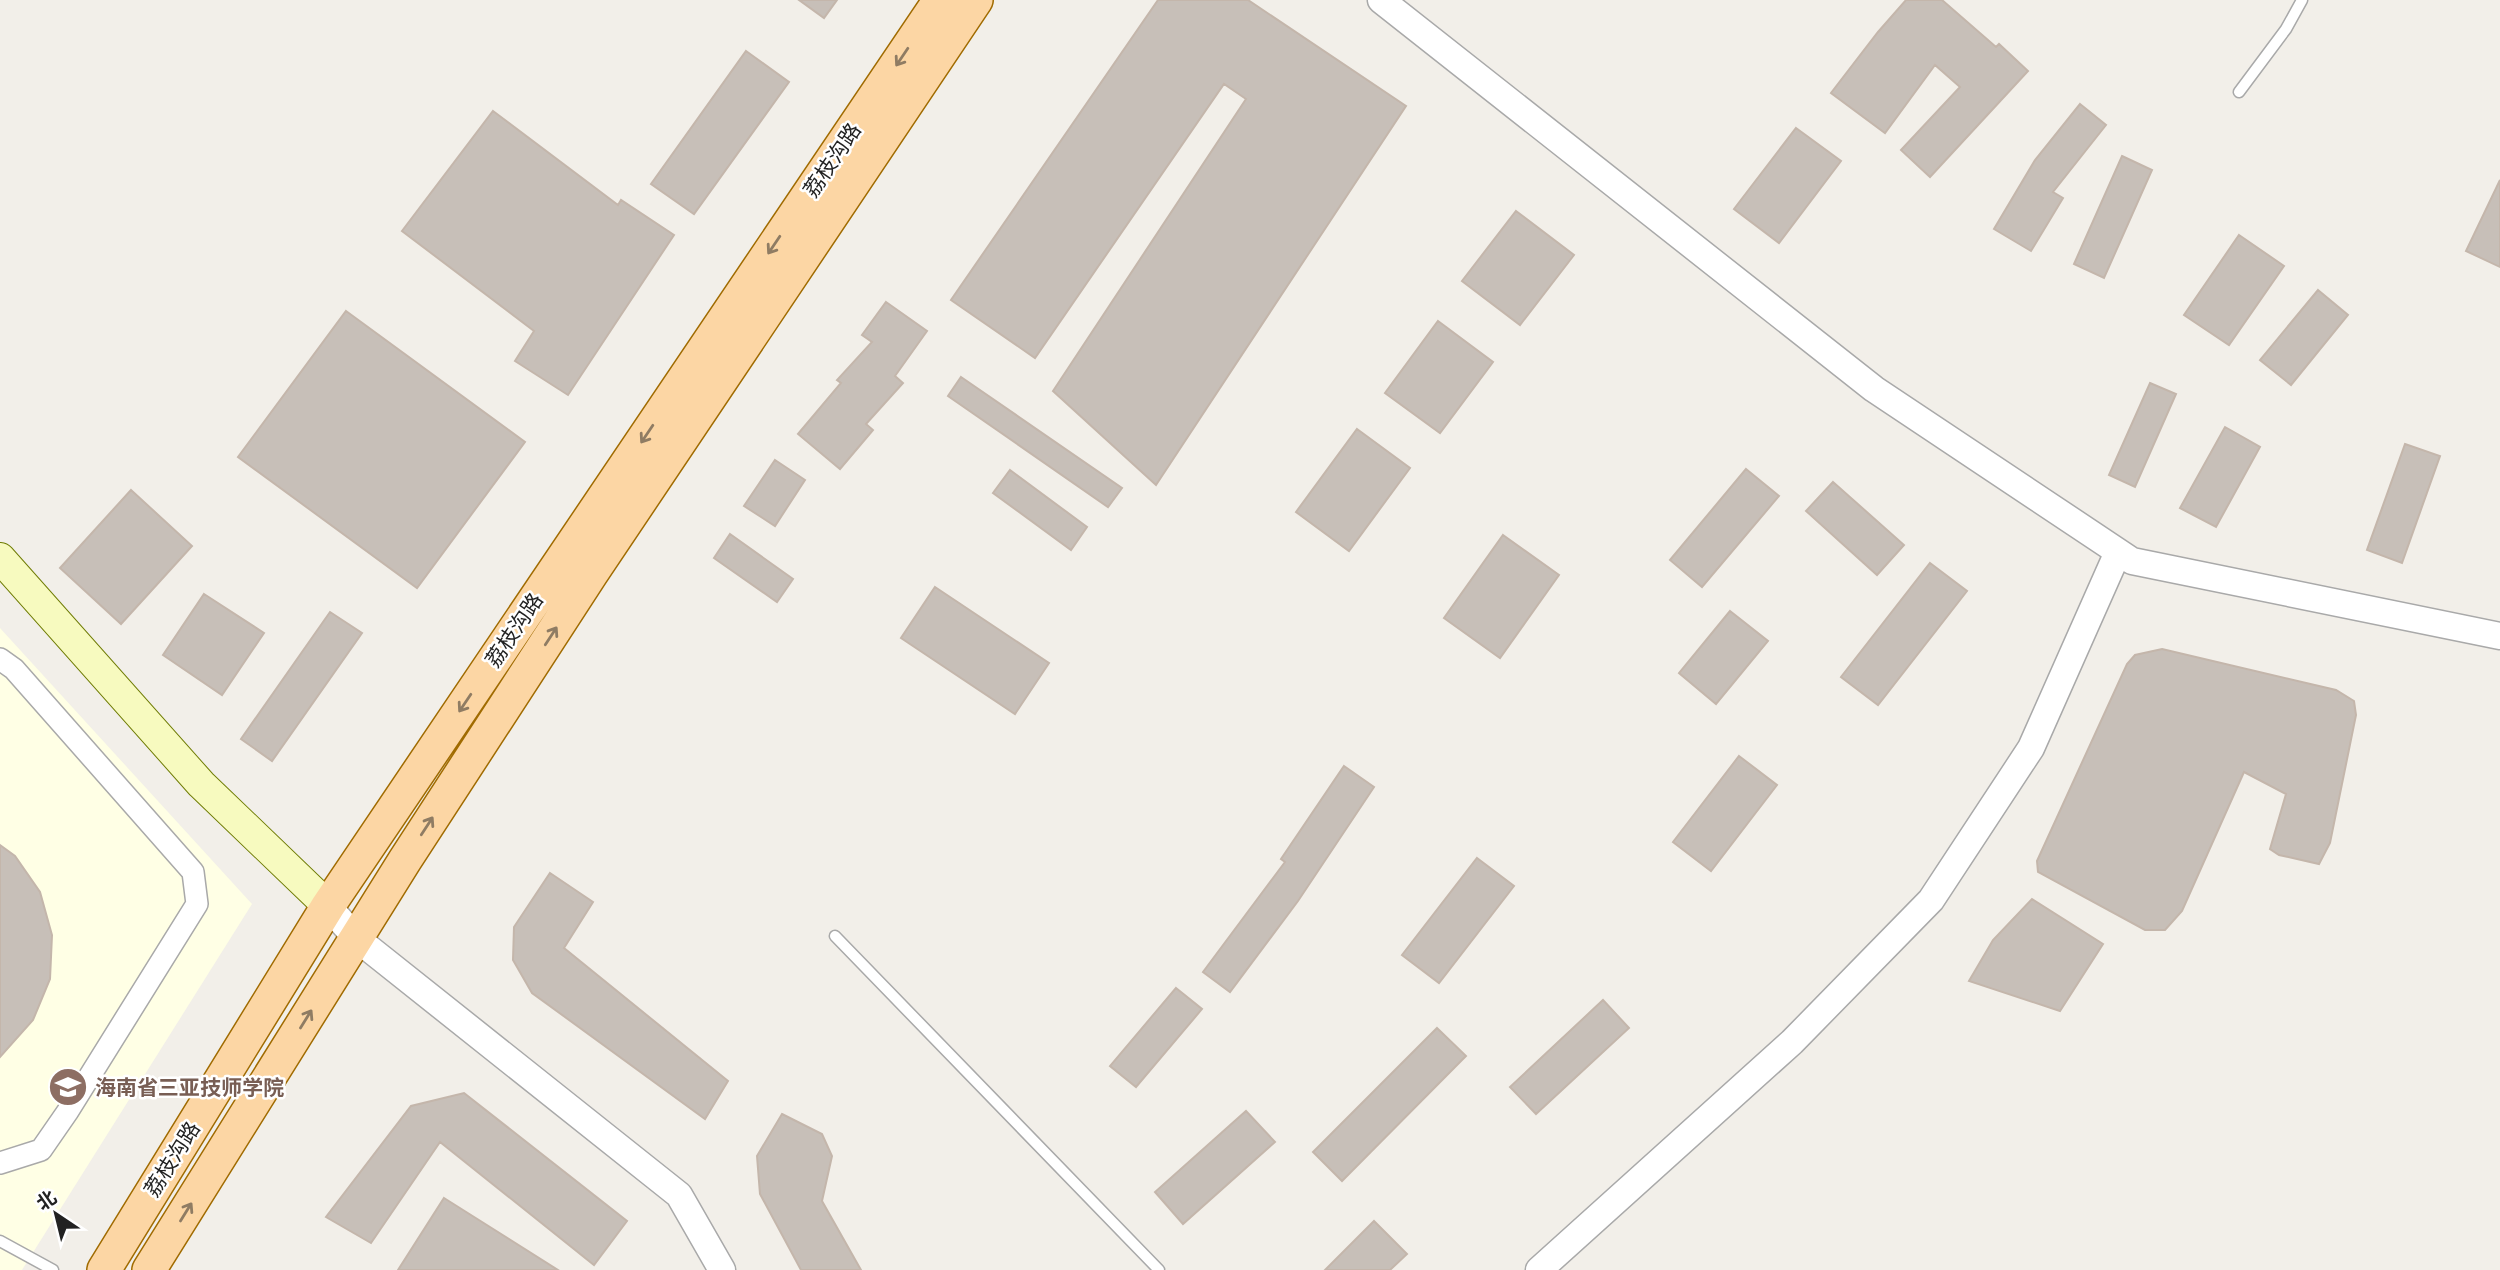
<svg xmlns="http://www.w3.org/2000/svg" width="2500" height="1270" font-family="Figtree,'Noto Sans SC',sans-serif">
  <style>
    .education { fill: #ffffe5 }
    .building { fill: #c7bfb8; stroke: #c4b6ab; stroke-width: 2 }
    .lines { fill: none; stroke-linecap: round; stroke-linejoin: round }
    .service-casing { stroke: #a9a9a9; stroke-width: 13 }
    .minor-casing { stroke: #a9a9a9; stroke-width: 24 }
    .tertiary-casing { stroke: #a9a9a9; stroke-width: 29 }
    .secondary-casing { stroke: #707d05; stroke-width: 32 }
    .primary-casing { stroke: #a06b00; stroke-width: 36 }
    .service { stroke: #fff; stroke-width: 10 }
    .minor { stroke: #fff; stroke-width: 21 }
    .tertiary { stroke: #fff; stroke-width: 26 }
    .secondary { stroke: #f7fabf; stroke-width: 30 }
    .primary { stroke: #fcd6a4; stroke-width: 33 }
    .oneway { stroke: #8f7c63 }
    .labels { text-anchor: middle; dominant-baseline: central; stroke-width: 5; stroke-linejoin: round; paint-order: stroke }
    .street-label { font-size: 21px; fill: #222; stroke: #fff }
    .education-label { font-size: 21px; font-weight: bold; fill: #785e54; stroke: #fff; text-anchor: start }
  </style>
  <rect width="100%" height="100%" fill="#f2efe9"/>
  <path class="education" d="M0,628L252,904L22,1270H0Z"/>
  <path class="building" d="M799,0H837L824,18Z
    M1158,0H1248L1406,106L1156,485L1053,391L1246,99L1224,84L1035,358L951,300Z
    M1906,0H1942L1996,47L1999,44L2028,71L1930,177L1901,150L1960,87L1935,65L1885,133L1831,93L1878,32Z
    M746,51L789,82L694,214L651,184Z
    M2080,104L2106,125L2053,192L2063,198L2031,251L1994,229L2035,160Z
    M493,111L618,205L621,200L674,235L568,395L515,361L534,331L402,231Z
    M1796,128L1841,161L1779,243L1734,209Z
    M2122,156L2152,170L2104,278L2074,264Z
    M2500,180V267L2466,251Z
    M1516,211L1574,255L1520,325L1462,281Z
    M2239,235L2284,266L2229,345L2184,315Z
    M2318,290L2348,315L2291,385L2260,360Z
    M886,302L927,331L895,376L903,383L866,424L873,430L840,469L798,434L841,383L837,380L872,342L862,335Z
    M346,311L525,442L417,588L238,457Z
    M1438,321L1493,362L1440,433L1385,393Z
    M961,377L1122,488L1108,507L948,396Z
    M2150,383L2176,394L2135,487L2109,475Z
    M2225,427L2260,447L2216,527L2180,508Z
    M1357,429L1410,468L1349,551L1296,512Z
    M2405,444L2440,456L2402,563L2367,550Z
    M775,460L805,480L775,526L744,506Z
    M1746,469L1779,496L1702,587L1670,560Z
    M1010,470L1087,527L1071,550L993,493Z
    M1833,482L1904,545L1877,575L1806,511Z
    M131,490L192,546L121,624L60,568Z
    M730,534L793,579L777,602L714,558Z
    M1503,535L1559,575L1500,658L1444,618Z
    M1930,563L1967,591L1878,705L1841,677Z
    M935,587L1049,663L1015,714L901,638Z
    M204,594L264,633L222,695L163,655Z
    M1730,611L1768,641L1716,704L1679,673Z
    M330,612L362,633L272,761L241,739Z
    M2162,649L2336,690L2354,701L2356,715L2330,843L2319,864L2279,855L2270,849L2286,794L2244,772L2182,911L2165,930H2145L2038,872L2037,861L2127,664L2135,655Z
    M1739,756L1777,785L1711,871L1673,842Z
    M1344,766L1374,787L1298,901L1230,992L1203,972L1285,862L1281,859Z
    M0,845L15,856L40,892L52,935L50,979L33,1020L0,1057Z
    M1477,858L1514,886L1439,983L1402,955Z
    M550,873L593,902L564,948L728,1081L705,1119L532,993L513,960L514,927Z
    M2032,899L2103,944L2060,1011L1969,981L1993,940Z
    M1176,988L1202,1009L1136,1087L1110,1066Z
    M1603,1000L1629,1028L1536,1114L1510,1087Z
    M1437,1028L1466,1056L1342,1181L1313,1152Z
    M464,1093L627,1221L594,1265L440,1142L371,1243L326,1217L411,1106Z
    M1246,1111L1275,1142L1183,1224L1155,1192Z
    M782,1114L822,1134L832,1156L822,1201L861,1270H801L760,1194L757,1156Z
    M444,1198L558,1270H398Z
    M1374,1221L1407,1254L1390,1270H1325Z"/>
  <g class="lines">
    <g class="service-casing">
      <path id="service" d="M2239,92L2286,29L2302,0
        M835,936L1159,1270
        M0,1241L53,1270"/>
    </g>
    <g class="minor-casing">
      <path id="minor" d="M0,659L14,669L193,872L197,904L68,1111L41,1150L0,1163"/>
    </g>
    <g class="tertiary-casing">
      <path id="tertiary" d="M1381,0L1874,389L2132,561L2500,636
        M328,906L356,938L679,1195L722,1270
        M1539,1270L1792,1042L1931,900L2031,748L2118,552"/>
    </g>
    <g class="secondary-casing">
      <path id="secondary" d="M0,558L201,784L328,906"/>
    </g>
    <g class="primary-casing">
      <path id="primary" d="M104,1270L328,906L940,0
        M149,1270L405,860L591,574L976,0"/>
    </g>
    <use href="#service" class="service"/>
    <use href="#minor" class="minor"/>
    <use href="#tertiary" class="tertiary"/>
    <use href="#secondary" class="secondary"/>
    <use href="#primary" class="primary"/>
  </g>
  <defs><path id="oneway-shaft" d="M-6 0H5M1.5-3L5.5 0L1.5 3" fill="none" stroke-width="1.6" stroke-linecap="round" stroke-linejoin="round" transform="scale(1.75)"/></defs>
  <g class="oneway">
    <use href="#oneway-shaft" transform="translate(902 57) rotate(124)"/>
    <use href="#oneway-shaft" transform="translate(774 245) rotate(124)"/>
    <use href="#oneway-shaft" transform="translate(647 434) rotate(124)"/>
    <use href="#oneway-shaft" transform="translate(551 636) rotate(-57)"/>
    <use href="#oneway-shaft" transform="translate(465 703) rotate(124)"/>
    <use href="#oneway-shaft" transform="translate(427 826) rotate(-57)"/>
    <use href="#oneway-shaft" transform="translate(306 1019) rotate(-58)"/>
    <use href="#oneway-shaft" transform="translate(186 1212) rotate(-58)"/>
  </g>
  <defs>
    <g id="school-disc" transform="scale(2.0125)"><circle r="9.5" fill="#8d6e63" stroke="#fff"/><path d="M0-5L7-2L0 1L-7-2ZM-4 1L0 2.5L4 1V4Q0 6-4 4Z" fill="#fff"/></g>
  </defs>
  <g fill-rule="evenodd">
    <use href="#school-disc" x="68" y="1087"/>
  </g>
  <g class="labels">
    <g class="street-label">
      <text transform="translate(832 160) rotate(-56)">荔枝沟路</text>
      <text transform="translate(514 630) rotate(-56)">荔枝沟路</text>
      <text transform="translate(172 1159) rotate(-58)">荔枝沟路</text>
    </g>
    <g class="education-label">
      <text x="95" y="1087">海南省三亚技师学院</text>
    </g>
  </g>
  <g transform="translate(56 1214) rotate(325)" stroke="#ffffff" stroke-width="5" paint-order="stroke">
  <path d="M0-5L12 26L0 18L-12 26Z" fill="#222222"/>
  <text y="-10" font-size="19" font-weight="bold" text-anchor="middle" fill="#222222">北</text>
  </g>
</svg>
